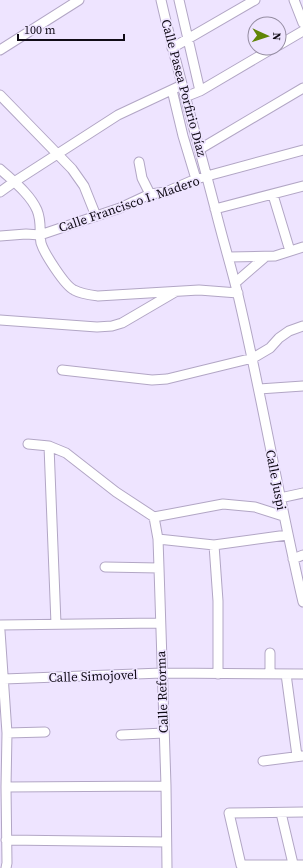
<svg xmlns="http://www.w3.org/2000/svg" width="303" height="868" font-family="'Source Serif 4',serif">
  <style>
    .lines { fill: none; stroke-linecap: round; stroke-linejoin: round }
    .minor-casing { stroke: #b2a6c5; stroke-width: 11 }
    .minor { stroke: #fff; stroke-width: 9 }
    .labels { text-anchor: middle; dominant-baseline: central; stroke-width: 3.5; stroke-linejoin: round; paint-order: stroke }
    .street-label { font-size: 13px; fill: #100b16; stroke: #eee4ff }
  </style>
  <rect width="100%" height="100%" fill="#eee4ff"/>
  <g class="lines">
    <g class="minor-casing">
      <path id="minor" d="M161,0C177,70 197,138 215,208C222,237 231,266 238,295C262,397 279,500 303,602
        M179,0L200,91L185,97
        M294,0L303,23
        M279,45L303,31
        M172,48L255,0
        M0,50L79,0
        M172,90L183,136L196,179
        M200,91L273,48
        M0,95L72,169L84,186L96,216
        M200,149L303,88
        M139,162L142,178L150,194
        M0,169C13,181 30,194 37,210C42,222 39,231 41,243C44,253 65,286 74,290C81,294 90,295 98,296L199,290L238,293
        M0,192L14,182L118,115L182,85
        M273,195L290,251
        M215,209L303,186
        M0,236L26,234L40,235L120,208L150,194L166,192L196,179L303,150
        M229,257L275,256L303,247
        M235,283L265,257
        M0,320L97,327L112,326L122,323L175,292
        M62,370L152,380L167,379L253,358L270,348L279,338L289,331L303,326
        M259,389L303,386
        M28,444L49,446L66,453L116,492L154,517L223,504L255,507L283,516
        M49,446L56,624
        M280,498L303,493
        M154,517L158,539L159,568L166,786L167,868
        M158,539L214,545L287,535
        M214,545L218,601V674
        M293,559L303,555
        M105,567L159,568
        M0,625L160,623
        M0,631L7,733L6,787L7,863L6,868
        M270,674V653
        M286,674L297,756
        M4,679L162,673L303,674
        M7,733L45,732
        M121,735L164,733
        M263,761L302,756
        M6,787L166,786
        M303,812L229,813L241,865H303
        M281,813L294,868
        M6,840L166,842"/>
    </g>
    <use href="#minor" class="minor"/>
  </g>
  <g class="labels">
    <g class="street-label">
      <text transform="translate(184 88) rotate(75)">Calle Pasea Porfirio Díaz</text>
      <text transform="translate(129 204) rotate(-19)">Calle Francisco I. Madero</text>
      <text transform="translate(276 480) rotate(79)">Calle Juspi</text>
      <text transform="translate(93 676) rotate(-2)">Calle Simojovel</text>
      <text transform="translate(162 692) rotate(-92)">Calle Reforma</text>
    </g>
  </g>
  <g transform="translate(267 36) rotate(93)"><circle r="19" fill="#eee4ff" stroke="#958da2"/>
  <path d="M0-3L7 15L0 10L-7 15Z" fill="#608506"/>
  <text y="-6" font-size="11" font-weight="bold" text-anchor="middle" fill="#100b16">N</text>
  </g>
  <path d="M18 34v6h106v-6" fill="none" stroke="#100b16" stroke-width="2"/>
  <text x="24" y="34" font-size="12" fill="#100b16" stroke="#eee4ff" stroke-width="3" paint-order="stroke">100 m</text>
</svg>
